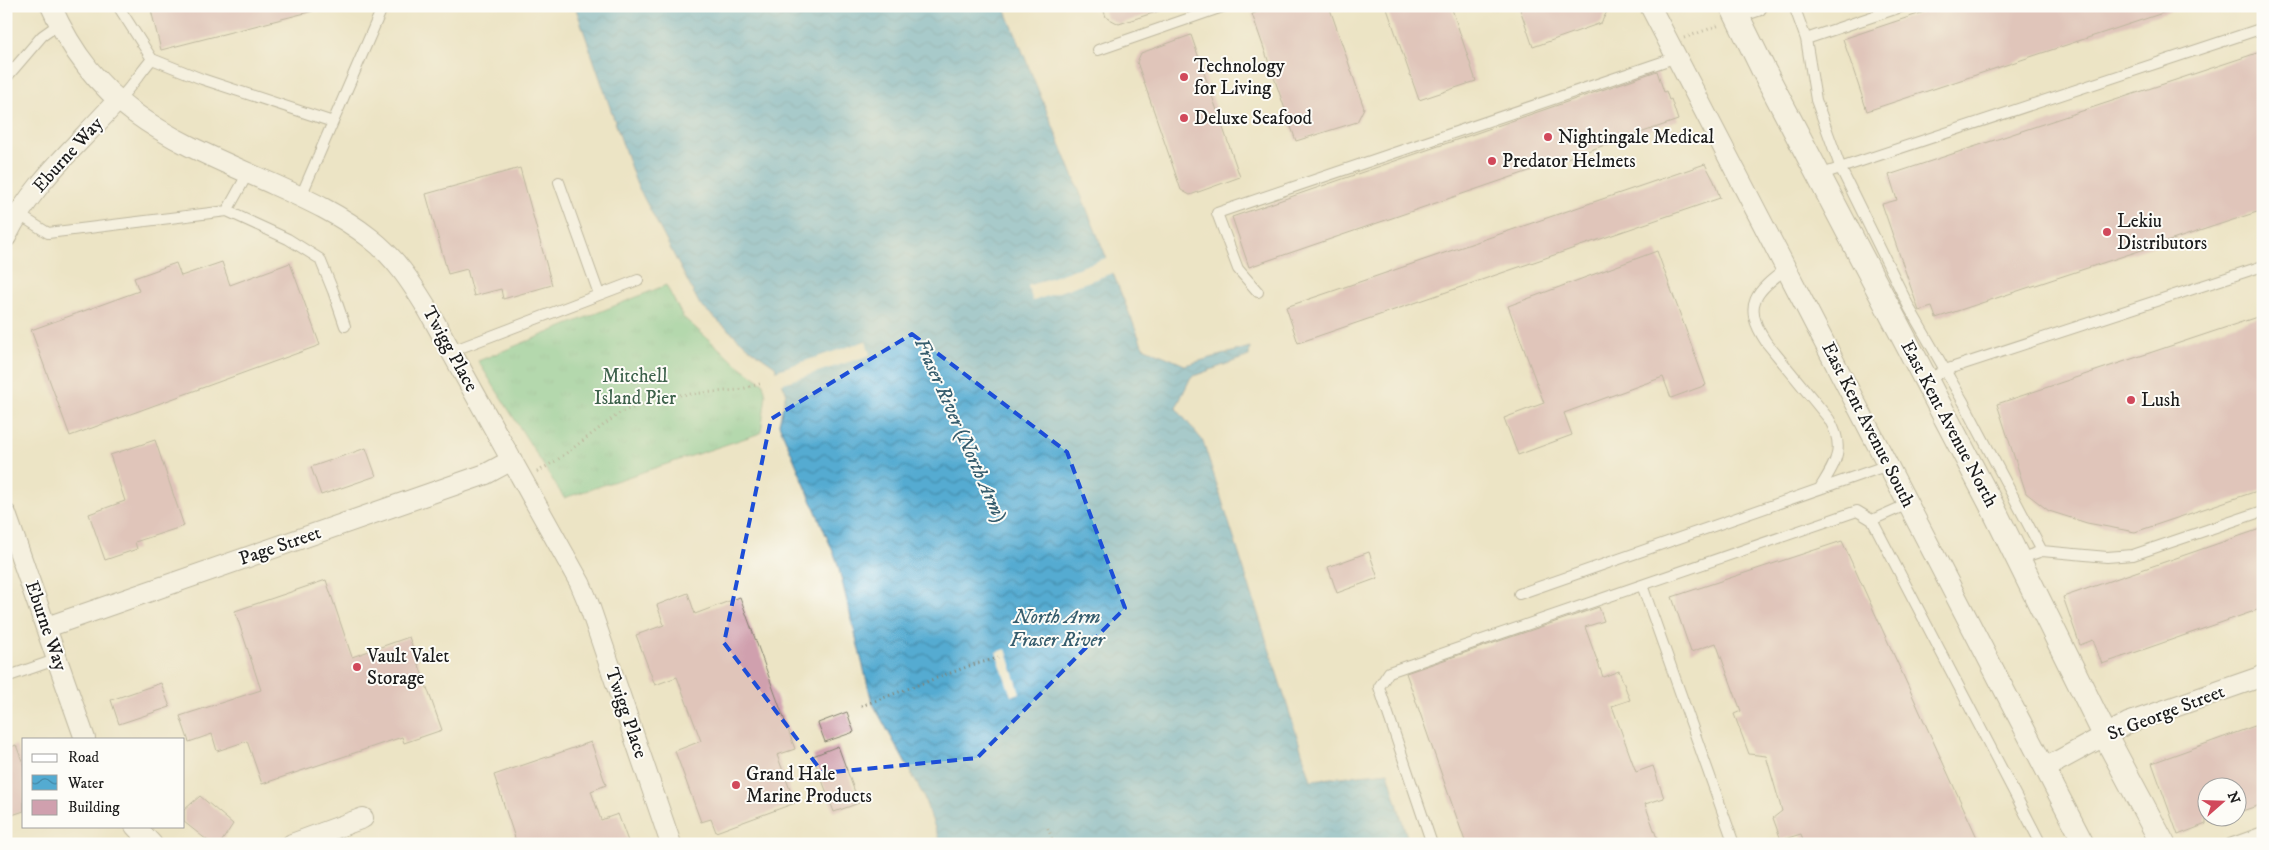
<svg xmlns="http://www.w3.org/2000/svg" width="2269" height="850" font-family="'IM FELL DW Pica',serif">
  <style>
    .grass { fill: url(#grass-tufts); stroke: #467256 }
    .water { fill: url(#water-waves); stroke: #386476 }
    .pier { fill: #ece4c5 }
    .building { fill: #d0a0ae }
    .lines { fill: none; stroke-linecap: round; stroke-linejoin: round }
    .service-casing { stroke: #848070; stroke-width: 12 }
    .minor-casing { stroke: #848070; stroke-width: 22 }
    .tertiary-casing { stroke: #848070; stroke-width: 26 }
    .path { stroke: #848070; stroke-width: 3; stroke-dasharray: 1 4; stroke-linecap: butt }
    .service { stroke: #fff; stroke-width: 10 }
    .minor { stroke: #fff; stroke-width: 20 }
    .tertiary { stroke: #fff; stroke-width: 24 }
    .marked { fill: none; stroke: #1d4ed8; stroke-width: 4; stroke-dasharray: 10 6; stroke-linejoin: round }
    .poi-dot { fill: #d1495b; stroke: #fdfcf7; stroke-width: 2 }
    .labels { text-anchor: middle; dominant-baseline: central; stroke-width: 4; stroke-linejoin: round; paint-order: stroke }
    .poi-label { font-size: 19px; fill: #1c1c1c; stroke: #fdfcf7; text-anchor: start }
    .street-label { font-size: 19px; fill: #1c1c1c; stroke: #fdfcf7 }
    .park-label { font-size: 19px; fill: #3d614b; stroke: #fdfcf7 }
    .water-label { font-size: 20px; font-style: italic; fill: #355c6d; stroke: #fdfcf7 }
  </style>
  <defs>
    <pattern id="grass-tufts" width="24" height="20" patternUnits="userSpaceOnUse" patternTransform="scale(1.25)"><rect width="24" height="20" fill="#6fc991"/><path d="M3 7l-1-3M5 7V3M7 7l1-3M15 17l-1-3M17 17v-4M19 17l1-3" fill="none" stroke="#60ac7c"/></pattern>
    <pattern id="water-waves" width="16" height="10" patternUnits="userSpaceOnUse" patternTransform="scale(1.25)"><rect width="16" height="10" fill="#54abd1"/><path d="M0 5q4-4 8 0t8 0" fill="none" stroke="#458aa9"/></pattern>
  </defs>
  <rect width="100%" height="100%" fill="#fdfcf7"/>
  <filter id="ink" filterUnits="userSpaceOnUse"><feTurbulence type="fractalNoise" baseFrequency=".02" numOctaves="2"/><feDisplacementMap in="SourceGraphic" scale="10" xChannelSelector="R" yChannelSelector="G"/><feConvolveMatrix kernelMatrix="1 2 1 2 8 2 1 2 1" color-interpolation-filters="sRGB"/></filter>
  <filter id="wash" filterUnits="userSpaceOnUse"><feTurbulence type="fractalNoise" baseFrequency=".0096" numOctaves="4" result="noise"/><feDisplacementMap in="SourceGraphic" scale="20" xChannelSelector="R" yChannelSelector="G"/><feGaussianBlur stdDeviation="1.12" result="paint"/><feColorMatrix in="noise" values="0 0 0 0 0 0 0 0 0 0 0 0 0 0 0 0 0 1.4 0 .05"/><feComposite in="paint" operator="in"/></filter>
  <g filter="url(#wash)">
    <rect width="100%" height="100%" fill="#ece4c5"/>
    <path class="grass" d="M666,285L683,317L737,364L763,383L766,395L761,433L564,498L478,361Z"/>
    <path class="water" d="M575,6H1004L1143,347L1185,365L1250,347L1249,356L1191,377L1176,408L1203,441L1311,780L1388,772L1409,844H941L922,793L872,702L837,561L779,424L786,392L775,366L749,348L700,305L636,183Z"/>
    <path class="pier" d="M1109,257L1115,272L1033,301L1028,286Z
      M866,341L870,355L780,384L775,371Z
      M1006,649L1020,693L1011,696L996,652Z"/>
    <g id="blocks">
      <path class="building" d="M150,6H312L313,11L161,50Z
        M1102,6H1164L1165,9L1119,24L1106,17Z
        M1276,6H1329L1364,108L1357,122L1296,141L1252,14Z
        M1386,6H1451L1476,81L1419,100Z
        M1519,6H1610L1601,23L1533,47Z
        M1942,6H2175V9L1867,111L1843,39Z
        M1191,35L1240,177L1190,195L1181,190L1137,62L1141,53Z
        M2263,51V210L1936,318L1932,307L1919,311L1882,204L1897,200L1889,175Z
        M1657,71L1664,92L1666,91L1669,100L1671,99L1678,120L1249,267L1232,217Z
        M1705,164L1714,181L1720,198L1298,343L1286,307Z
        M520,168L552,285L503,299L501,289L474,296L467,269L448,274L426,194Z
        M1657,251L1706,385L1671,398L1663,377L1564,413L1572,435L1518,455L1504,418L1544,403L1508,306Z
        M222,262L230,285L290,263L320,345L70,436L31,330L139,291L134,278L176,263L181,276Z
        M2263,315V489L2135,532L2087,523L2049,511L2026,493L1997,404Z
        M155,440L184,526L135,542L137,549L105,560L89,514L125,501L110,455Z
        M366,448L376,476L321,495L311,467Z
        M2263,528V608L2102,664L2093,640L2080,645L2063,597Z
        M1842,541L1980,844H1804L1801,834L1781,840L1773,818L1782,811L1766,756L1749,754L1734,714L1741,711L1716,643L1691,652L1672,597Z
        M1369,552L1378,578L1337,593L1328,567Z
        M326,580L352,657L409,637L442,730L404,743L402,737L262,784L247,741L217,751L212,734L189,742L180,716L261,690L235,611Z
        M688,593L695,614L740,597L795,749L777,755L795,803L716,832L711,819L701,822L675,751L701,741L677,677L655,685L636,635L664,625L657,605Z
        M1599,607L1604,621L1585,627L1603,677L1619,671L1630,700L1612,706L1636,772L1653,766L1664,798L1645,804L1659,844H1466L1406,673Z
        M161,683L170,707L119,724L111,700Z
        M847,712L854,732L825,742L818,723Z
        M2263,723V804L2236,813V788H2206V824L2178,835L2152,763Z
        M591,742L606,785L591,791L601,820L618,814L629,844H517L494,775Z
        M16,745L24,766V811L6,817V749Z
        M838,746L859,803L834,812L813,756Z
        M200,796L233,824L220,844H212L184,822V810Z"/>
    </g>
  </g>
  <g filter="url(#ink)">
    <use href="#blocks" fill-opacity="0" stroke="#848070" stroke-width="1"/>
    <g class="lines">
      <g class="service-casing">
        <path id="service" d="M118,6L152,59L202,79L333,122
          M1794,6L1806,39L1816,100L1841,169L1910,309L1964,403L2042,551
          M1806,39L1904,6
          M1098,50L1225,6
          M6,78L42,36L59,24
          M117,101C131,88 140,73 152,59
          M1819,175L2263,28
          M559,182L599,294
          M301,196L383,6
          M227,211L248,173
          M18,214L48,233L227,211L288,239L320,259L333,291L345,326
          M1787,268C1756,292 1741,304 1766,342L1829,419C1846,448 1836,462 1820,488
          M1258,292L1238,269L1217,213L1677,57
          M452,351L638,280
          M1926,381L1945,370L2263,266
          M1872,520L2041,844
          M2019,559L2042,551L2107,557L2133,555L2263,511
          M1642,585L1734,844
          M1519,594L1888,465
          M6,677L58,659
          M1432,844L1379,687L1389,672L1857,511L1872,520L1908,504
          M2230,844L2263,832"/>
      </g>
      <g class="minor-casing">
        <path id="minor" d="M51,6C99,114 174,140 275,185C308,200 341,215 370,238C395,257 411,282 427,308L580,583L588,602L671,844
          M1650,6L2084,844
          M1736,13L1757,6
          M6,237C32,183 78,145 117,101
          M6,514L85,739
          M47,627L486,474L512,460
          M2045,768L2128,723L2263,676
          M135,826L152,844
          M292,844L363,818"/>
      </g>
      <g class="tertiary-casing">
        <path id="tertiary" d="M1732,6L1764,71L1992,506L2105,735L2163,844"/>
      </g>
      <path class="path" d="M1684,38L1720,25
        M537,472L557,460L621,412L666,396L738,390L763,383
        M861,706L972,665L998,658
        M1048,828L1054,844"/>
      <use href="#service" class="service"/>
      <use href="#minor" class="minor"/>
      <use href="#tertiary" class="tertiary"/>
    </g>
  </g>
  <path d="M0 0H2269V850H0ZM912,334L1067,452L1125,608L977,758L823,773L724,643L771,419Z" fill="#ece4c5" fill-opacity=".55" fill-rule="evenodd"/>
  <path class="marked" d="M912,334L1067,452L1125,608L977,758L823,773L724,643L771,419Z"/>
  <g class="poi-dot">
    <circle cx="1184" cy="77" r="5"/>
    <circle cx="1184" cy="118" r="5"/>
    <circle cx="1548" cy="137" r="5"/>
    <circle cx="1492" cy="161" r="5"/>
    <circle cx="2107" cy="232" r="5"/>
    <circle cx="2131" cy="400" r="5"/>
    <circle cx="357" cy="667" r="5"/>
    <circle cx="736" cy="785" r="5"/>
  </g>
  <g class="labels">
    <g class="poi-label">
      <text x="1194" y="66">Technology<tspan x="1194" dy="22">for Living</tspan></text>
      <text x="1194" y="118">Deluxe Seafood</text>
      <text x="1558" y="137">Nightingale Medical</text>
      <text x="1502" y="161">Predator Helmets</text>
      <text x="2117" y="221">Lekiu<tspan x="2117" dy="22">Distributors</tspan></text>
      <text x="2141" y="400">Lush</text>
      <text x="367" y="656">Vault Valet<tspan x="367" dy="22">Storage</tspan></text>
      <text x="746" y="774">Grand Hale<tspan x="746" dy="22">Marine Products</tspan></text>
    </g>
    <g class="street-label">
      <text transform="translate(68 155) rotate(-48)">Eburne Way</text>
      <text transform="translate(450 349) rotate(61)">Twigg Place</text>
      <text transform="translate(1949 424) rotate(62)">East Kent Avenue North</text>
      <text transform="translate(1868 425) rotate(63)">East Kent Avenue South</text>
      <text transform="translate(280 546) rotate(-19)">Page Street</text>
      <text transform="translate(46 626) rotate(71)">Eburne Way</text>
      <text transform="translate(626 713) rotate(71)">Twigg Place</text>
      <text transform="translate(2166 713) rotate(-21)">St George Street</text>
    </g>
    <g class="park-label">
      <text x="635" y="376">Mitchell<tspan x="635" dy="22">Island Pier</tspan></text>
    </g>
    <g class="water-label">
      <text transform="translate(960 430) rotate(66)">Fraser River (North Arm)</text>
      <text x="1057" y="617">North Arm<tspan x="1057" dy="23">Fraser River</tspan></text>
    </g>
  </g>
  <rect width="2269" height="850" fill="none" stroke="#fdfcf7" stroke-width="25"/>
  <rect x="22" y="738" width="162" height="90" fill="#fdfcf7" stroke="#a3a29f"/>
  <rect x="32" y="754" width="25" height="8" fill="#ffffff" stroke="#a3a29f"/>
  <text x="68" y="762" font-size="15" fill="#1c1c1c">Road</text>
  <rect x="32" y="775" width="25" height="15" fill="url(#water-waves)" stroke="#a3a29f"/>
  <text x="68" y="788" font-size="15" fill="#1c1c1c">Water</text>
  <rect x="32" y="800" width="25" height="15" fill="#d0a0ae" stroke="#a3a29f"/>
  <text x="68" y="812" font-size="15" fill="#1c1c1c">Building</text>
  <g transform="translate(2222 802) rotate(70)"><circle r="24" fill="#fdfcf7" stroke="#a3a29f"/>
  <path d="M0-4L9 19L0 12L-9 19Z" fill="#d1495b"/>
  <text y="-8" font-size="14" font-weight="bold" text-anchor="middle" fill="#1c1c1c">N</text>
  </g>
</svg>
